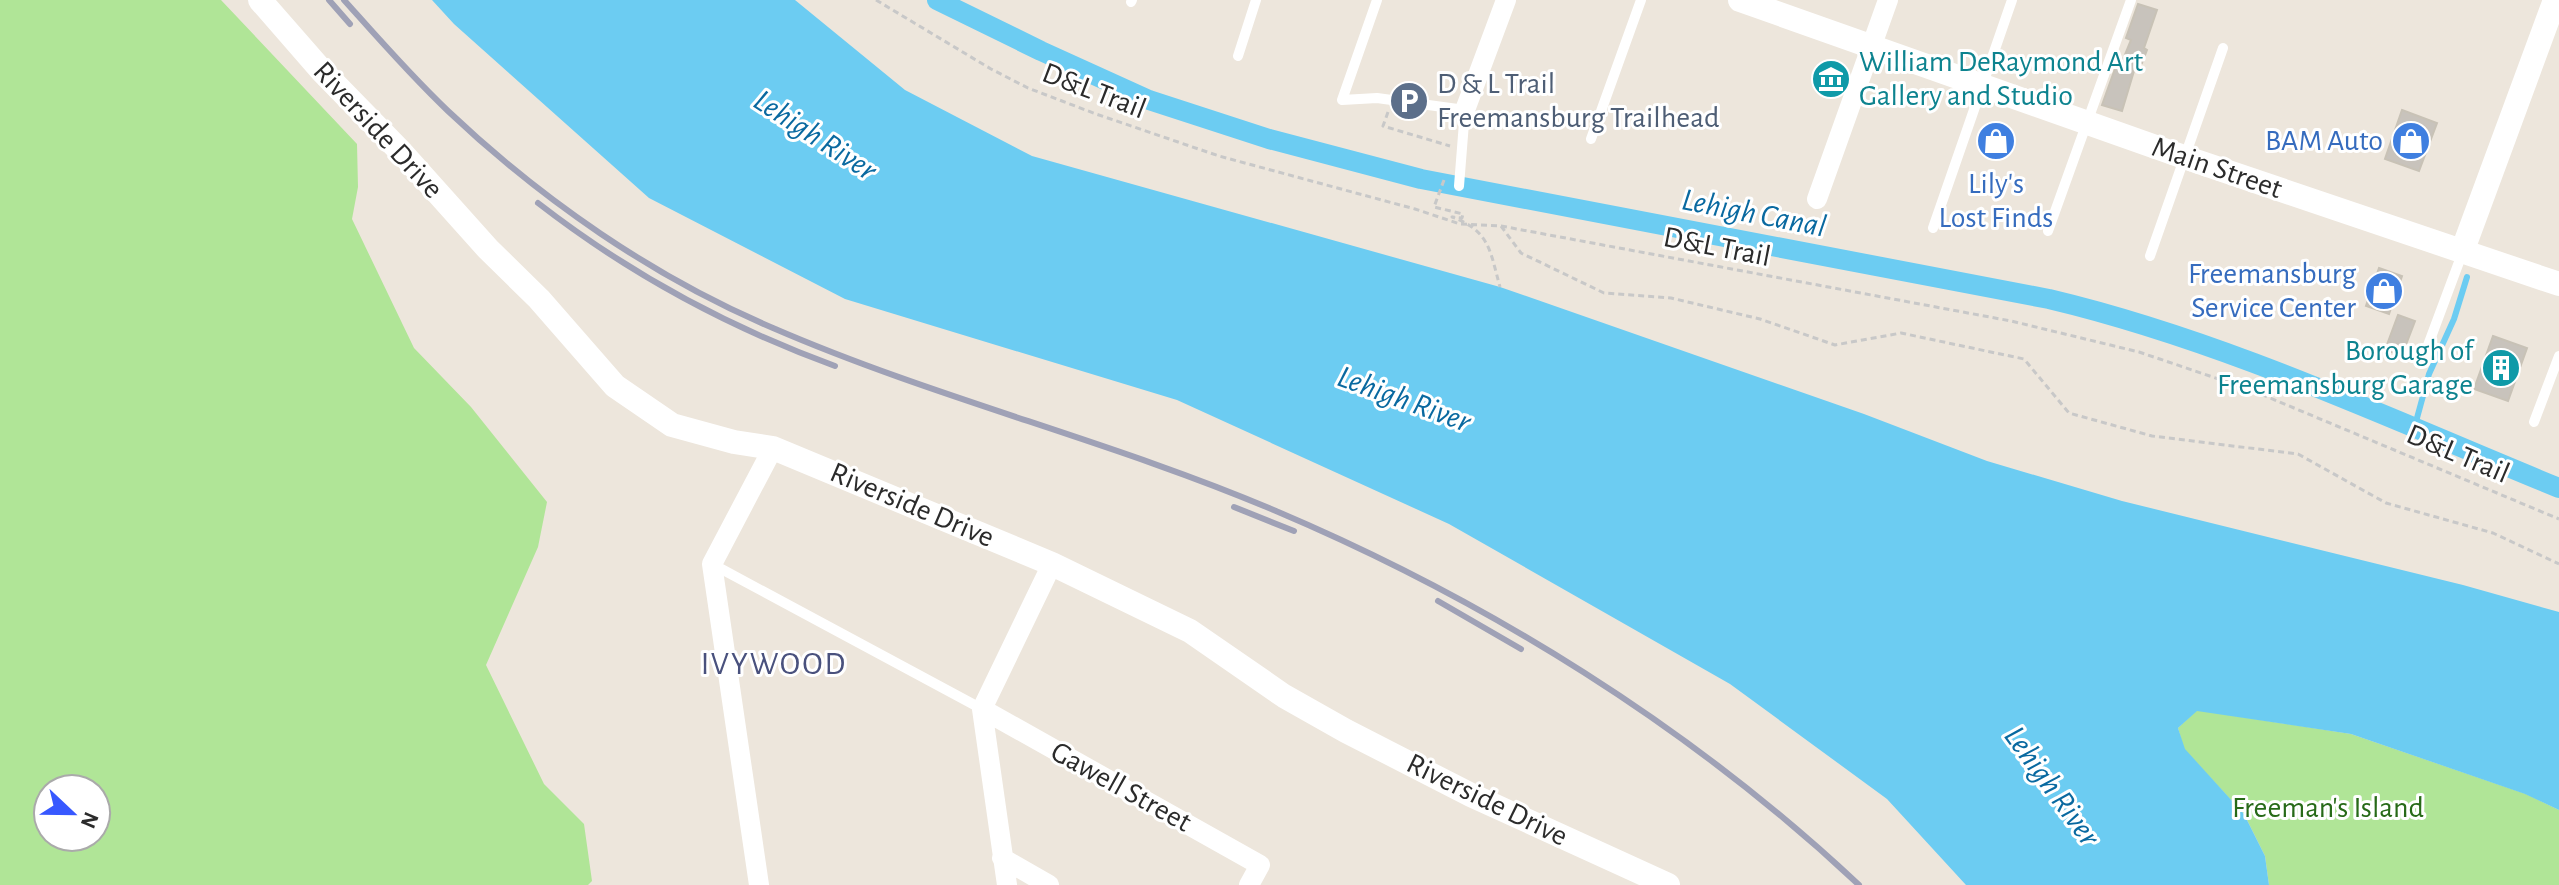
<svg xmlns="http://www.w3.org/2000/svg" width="2559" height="885" font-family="'Alegreya Sans',sans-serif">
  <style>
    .green { fill: #b0e597; fill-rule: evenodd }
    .water { fill: #6cccf2 }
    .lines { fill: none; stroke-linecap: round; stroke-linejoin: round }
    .stream { stroke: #6cccf2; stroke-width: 6 }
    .canal { stroke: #6cccf2; stroke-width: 20 }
    .building { fill: #c8c3bc; stroke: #c8c2b6; stroke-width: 2 }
    .path { stroke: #c8c8c8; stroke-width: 3; stroke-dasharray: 6 4; stroke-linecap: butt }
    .service { stroke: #fff; stroke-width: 10 }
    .minor { stroke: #fff; stroke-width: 20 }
    .tertiary { stroke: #fff; stroke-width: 24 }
    .rail { stroke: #9fa1b6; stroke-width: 6 }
    .labels { text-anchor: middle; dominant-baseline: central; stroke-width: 6; stroke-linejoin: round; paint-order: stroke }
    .culture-label { font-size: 30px; fill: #0d838f; stroke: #fff; text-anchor: start }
    .service-label { font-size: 30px; fill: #4e5e75; stroke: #fff; text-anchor: start }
    .street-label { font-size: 30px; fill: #2b2b2b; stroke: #fff }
    .shop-label { font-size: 30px; fill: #366cbe; stroke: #fff; text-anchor: end }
    .park-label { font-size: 30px; fill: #276a18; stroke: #fff }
    .water-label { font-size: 32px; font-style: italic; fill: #0969a0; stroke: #fff }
    .neighbourhood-label { font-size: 32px; letter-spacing: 2px; fill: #49517d; stroke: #fff }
  </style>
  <rect width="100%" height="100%" fill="#ede6dc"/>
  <path class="green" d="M0,0H221L357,144L358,187L352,219L414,348L471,407L547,502L538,547L486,665L544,784L584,824L592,881L588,885H0ZM96,789V837H48V789Z
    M2197,710L2351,734L2526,794L2559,810V885H2269L2265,856L2244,814L2184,749L2178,728Z"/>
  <path class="water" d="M432,0H795L905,90L1032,156L1500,287L1864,414L1987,461L2122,501L2463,585L2559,612V810L2525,794L2351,734L2197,711L2178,728L2185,749L2244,814L2265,856L2269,885H1966L1887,799L1730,684L1449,524L1177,400L845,299L649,198L454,24Z"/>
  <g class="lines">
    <path class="stream" d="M2414,429L2429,374L2454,319L2467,277"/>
    <path class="canal" d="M937,0L1041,51L1149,100L1269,139L1421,179L2049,299C2226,341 2392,420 2559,488"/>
  </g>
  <path class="building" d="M2138,4L2157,10L2144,48L2147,50L2142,63L2137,61L2122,111L2102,105L2116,66L2120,67L2131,40L2126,38Z
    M2402,110L2437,123L2419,171L2385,159Z
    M2379,268L2402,276L2389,314L2366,306Z
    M2398,315L2415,321L2402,355L2385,350Z
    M2493,336L2527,348L2508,401L2474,389Z"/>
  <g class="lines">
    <path class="path" d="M876,0L991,69L1028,88L1096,114L1219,156L1415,209L1460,224L1501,226L2011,321L2139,352L2251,390L2559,519
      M1388,112L1383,126L1450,146
      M1444,180L1434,207L1463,214L1462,218L1452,217C1490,231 1490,251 1500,287
      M1501,226L1521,253L1604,293L1671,298L1760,319L1835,345L1901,333L2024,359L2069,413L2152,436L2298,454L2386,503L2493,533L2559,564"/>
    <path class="service" d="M1377,0L1342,100L1377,98L1465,110L1459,186
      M1131,2L1132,0
      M1238,56L1256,0
      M1591,139L1641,0
      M1933,228L2012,0
      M2048,231L2131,0
      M2150,256L2223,48
      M2421,364L2462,254
      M2534,422L2559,356
      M714,565L982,709"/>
    <path class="minor" d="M1465,110L1506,0
      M1817,199L1888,0
      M982,709L1260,865L1249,885
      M1002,858L1049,885
      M759,885L712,564L773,448
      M1007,885L982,709L1052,564"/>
    <path class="tertiary" d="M260,0L322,71L402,153L488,249L539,299L615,386L672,425L734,442L773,448L1052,564L1190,631L1284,696L1346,731L1471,795L1668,885
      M1740,0L2184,157L2559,284
      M2462,252L2555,0"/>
    <path class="rail" d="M329,0L350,24
      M344,0C378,38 411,76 448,111C542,200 653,277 773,328C937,399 1112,441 1276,511C1488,601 1691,727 1859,885
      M538,203C627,272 728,327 835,366
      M1234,507L1294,531
      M1438,601L1521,649"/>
  </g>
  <defs>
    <g id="museum-disc" transform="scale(2)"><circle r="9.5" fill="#0f9aa8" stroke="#fff"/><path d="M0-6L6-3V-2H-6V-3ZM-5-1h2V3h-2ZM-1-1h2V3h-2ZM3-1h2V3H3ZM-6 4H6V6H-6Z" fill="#fff"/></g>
    <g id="parking-disc" transform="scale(2)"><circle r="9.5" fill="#5c6f8a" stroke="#fff"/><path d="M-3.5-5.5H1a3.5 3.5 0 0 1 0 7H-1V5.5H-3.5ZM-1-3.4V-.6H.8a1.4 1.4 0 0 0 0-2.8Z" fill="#fff"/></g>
    <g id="shop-disc" transform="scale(2)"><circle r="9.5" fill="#3f7fe0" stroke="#fff"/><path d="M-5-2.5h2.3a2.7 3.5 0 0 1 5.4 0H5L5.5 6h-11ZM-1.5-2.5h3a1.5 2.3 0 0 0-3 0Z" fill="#fff"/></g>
    <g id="building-disc" transform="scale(2)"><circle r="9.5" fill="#0f9aa8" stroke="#fff"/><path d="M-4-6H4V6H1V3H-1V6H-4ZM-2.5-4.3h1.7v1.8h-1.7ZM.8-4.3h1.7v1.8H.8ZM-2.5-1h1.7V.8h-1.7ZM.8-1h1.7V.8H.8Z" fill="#fff"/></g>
  </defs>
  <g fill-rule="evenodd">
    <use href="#museum-disc" x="1831" y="79"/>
    <use href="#parking-disc" x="1409" y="101"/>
    <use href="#shop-disc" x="1996" y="141"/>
    <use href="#shop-disc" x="2411" y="141"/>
    <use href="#shop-disc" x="2384" y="291"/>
    <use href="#building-disc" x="2501" y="368"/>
  </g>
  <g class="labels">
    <g class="culture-label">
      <text x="1859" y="62">William DeRaymond Art<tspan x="1859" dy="34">Gallery and Studio</tspan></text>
      <text x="2473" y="351" text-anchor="end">Borough of<tspan x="2473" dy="34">Freemansburg Garage</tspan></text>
    </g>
    <g class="service-label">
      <text x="1437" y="84">D &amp; L Trail<tspan x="1437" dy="34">Freemansburg Trailhead</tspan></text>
    </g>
    <g class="street-label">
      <text transform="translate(1094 91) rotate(21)">D&amp;L Trail</text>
      <text transform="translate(378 130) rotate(47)">Riverside Drive</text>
      <text transform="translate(2217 168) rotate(19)">Main Street</text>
      <text transform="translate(1717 247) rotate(11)">D&amp;L Trail</text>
      <text transform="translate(2458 454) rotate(23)">D&amp;L Trail</text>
      <text transform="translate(912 505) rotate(23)">Riverside Drive</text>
      <text transform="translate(1121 787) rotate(29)">Gawell Street</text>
      <text transform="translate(1487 800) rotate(26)">Riverside Drive</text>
    </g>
    <g class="shop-label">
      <text x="2383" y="141">BAM Auto</text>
      <text x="1996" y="184" text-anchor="middle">Lily's<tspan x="1996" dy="34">Lost Finds</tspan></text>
      <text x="2356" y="274">Freemansburg<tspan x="2356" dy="34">Service Center</tspan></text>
    </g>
    <g class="park-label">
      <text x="2328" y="808">Freeman's Island</text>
    </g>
    <g class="water-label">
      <text transform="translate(815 135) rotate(33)">Lehigh River</text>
      <text transform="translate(1754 213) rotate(11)">Lehigh Canal</text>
      <text transform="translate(1404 399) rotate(20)">Lehigh River</text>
      <text transform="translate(2052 786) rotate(54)">Lehigh River</text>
    </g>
    <g class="neighbourhood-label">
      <text x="774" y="664">IVYWOOD</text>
    </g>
  </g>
  <g transform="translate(72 813) rotate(112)"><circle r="38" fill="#ffffff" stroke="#aaaaaa" stroke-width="2"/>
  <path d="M0-6L14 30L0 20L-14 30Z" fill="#3758ff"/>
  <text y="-12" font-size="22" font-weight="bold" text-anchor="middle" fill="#2b2b2b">N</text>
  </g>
</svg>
